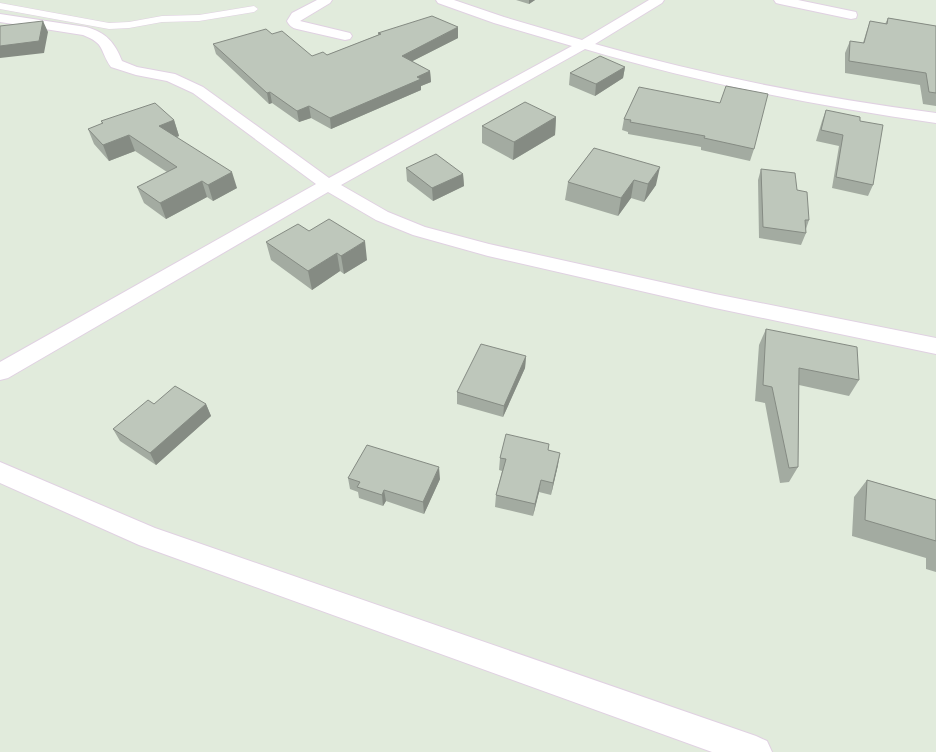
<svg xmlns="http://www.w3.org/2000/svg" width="936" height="752" font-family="'Archivo Narrow',sans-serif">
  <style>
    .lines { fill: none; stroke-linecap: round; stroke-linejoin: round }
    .lane-casing { stroke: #e0d1e2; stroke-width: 1 }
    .street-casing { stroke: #e0d1e2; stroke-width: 2 }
    .lane { fill: #fff; fill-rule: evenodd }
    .street { fill: #fff; fill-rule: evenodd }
    .wall { fill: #a3aba1 }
    .shaded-wall { fill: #858b83 }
    .building { fill: #bec7bb; stroke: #858b83 }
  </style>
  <rect width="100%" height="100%" fill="#e1ebdc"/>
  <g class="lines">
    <g class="lane-casing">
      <path id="lane" d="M0,3L109,23L129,22L162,16L199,15L254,6L258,9L254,12L199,21L162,22L129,28L109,29L0,9Z"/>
    </g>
    <g class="street-casing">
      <path id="street" d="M317,0H332L330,3L300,21L350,33L352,36L350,39L345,40L297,29C292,28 289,25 287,21L292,13Z
        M436,0H454L504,17L582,40L649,0H664L662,3L595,44C707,76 821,98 936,113V123C817,106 700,83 585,49L341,185L388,212L425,227L489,244L715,294L936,338V354L715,308L488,256L413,235L376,220L328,192L8,378L0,380V362L316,184L193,93L167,81L136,75L111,67C99,50 106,44 83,35L0,22V14L86,27C106,32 115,43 122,61L137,67L175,74L203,87L329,178L572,46L494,23L438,3Z
        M774,0H798L856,12L857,15L856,18L851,19L780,4L776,3Z
        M0,462L155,528L756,736L767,741L772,752H712L139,545L0,483Z"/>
    </g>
    <use href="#lane" class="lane"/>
    <use href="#street" class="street"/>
  </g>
  <path class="wall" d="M516,0H535L529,4Z
    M888,18L936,26V106L923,104L920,85L845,73V53L850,41L863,43L866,33L870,21L885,24Z
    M378,33L458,38L412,61L430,71L431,82L421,86V90L331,129L311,118L299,122L272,103L269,104L216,54L213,44L272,34L312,56L327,55L378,35Z
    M625,67L623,78L595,96L569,85L570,73Z
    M639,87L754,149L750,161L701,150V147L628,134V132L622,130L624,119Z
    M826,110L860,121L873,185L868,196L832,188L839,146L816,141L822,121Z
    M556,117L555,135L513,160L482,143V126Z
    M174,120L179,136L177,137L237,188L213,201L207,197L166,219L144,203L137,187L167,172L135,151L109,161L94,144L88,129L102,124L101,121Z
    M594,148L656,185L644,202L631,198L618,216L565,200L568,182Z
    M406,168L463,174L464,186L433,201L407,181Z
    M761,169L797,190L809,220L806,229V233L801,245L759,238L758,180Z
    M309,231L367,260L344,274L340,271L312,290L271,260L266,242Z
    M766,329L859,380L849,396L799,385L798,467L789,482L780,483L765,403L755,401L759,345Z
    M526,356L525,368L503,417L457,404V392Z
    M154,404H206L211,416L156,465L120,441L113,429Z
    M548,450L558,465L551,495L539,492L533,516L495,507L496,495L502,471L499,470L500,458Z
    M348,478L440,479L424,514L386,501L383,506L359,498L358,492L350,489Z
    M867,480L936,500V572L926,569V558L852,536L854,497Z"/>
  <path class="shaded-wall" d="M529,0H535L529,4Z
    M43,21L48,32L44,53L0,58V46Z
    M458,27V38L403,66L402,56Z
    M625,67L623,78L595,96L596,84Z
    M430,71L431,82L421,86V90L331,129L330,118Z
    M270,92L272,103L269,104L267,93Z
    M309,106L311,118L299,122L297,111Z
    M556,117L555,135L513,160L514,142Z
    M174,120L179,136L165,141L159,126Z
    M129,135L135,151L109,161L103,145Z
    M660,167L656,185L644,202L648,184Z
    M232,172L237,188L213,201L208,185Z
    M463,174L464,186L433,201L432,188Z
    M634,180L631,198L618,216L621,198Z
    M202,181L207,197L166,219L160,203Z
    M365,241L367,260L344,274L341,256Z
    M337,253L340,271L312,290L308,271Z
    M526,356L525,368L503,417L504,406Z
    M206,404L211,416L156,465L150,453Z
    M560,453L558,465L551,495L553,483Z
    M439,467L440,479L424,514L423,502Z
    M541,480L539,492L533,516L535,504Z
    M384,490L386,501L383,506L382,495Z"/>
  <path class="building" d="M432,16L458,27L402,56L430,71L417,77L421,79L330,118L309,106L297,111L270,92L267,93L213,44L266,29L272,34L282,31L312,56L323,52L327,55L381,34L378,33Z
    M888,18L936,26V93L929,92L926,73L849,61L850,41L864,43L870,21L887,24Z
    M43,21L39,41L0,46V26Z
    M600,56L625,67L596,84L570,73Z
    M726,86L768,94L754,149L704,138L705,136L630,122L631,120L624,119L639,87L720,103Z
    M525,102L556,117L514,142L482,126Z
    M155,103L174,120L159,126L232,172L208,185L202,181L160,203L137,187L177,167L129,135L103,145L88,129L103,123L101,121Z
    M826,110L860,117V121L883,125L873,185L836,177L843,135L821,130Z
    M594,148L660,167L648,184L634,180L621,198L568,182Z
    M436,154L463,174L432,188L406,168Z
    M761,169L795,173L797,190L807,192L809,220H805L806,233L763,227Z
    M329,219L365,241L341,256L337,253L308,271L266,242L298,224L309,231Z
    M766,329L857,347L859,380L799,368L798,467L789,468L772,387L763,385Z
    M481,344L526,356L504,406L457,392Z
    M175,386L206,404L150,453L113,429L148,400L154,404Z
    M506,434L549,444L548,450L560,453L553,483L541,480L535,504L496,495L506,459L500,458Z
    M367,445L439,467L423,502L384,490L382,495L357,487L360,482L348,478Z
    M867,480L936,500V541L865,520Z"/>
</svg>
